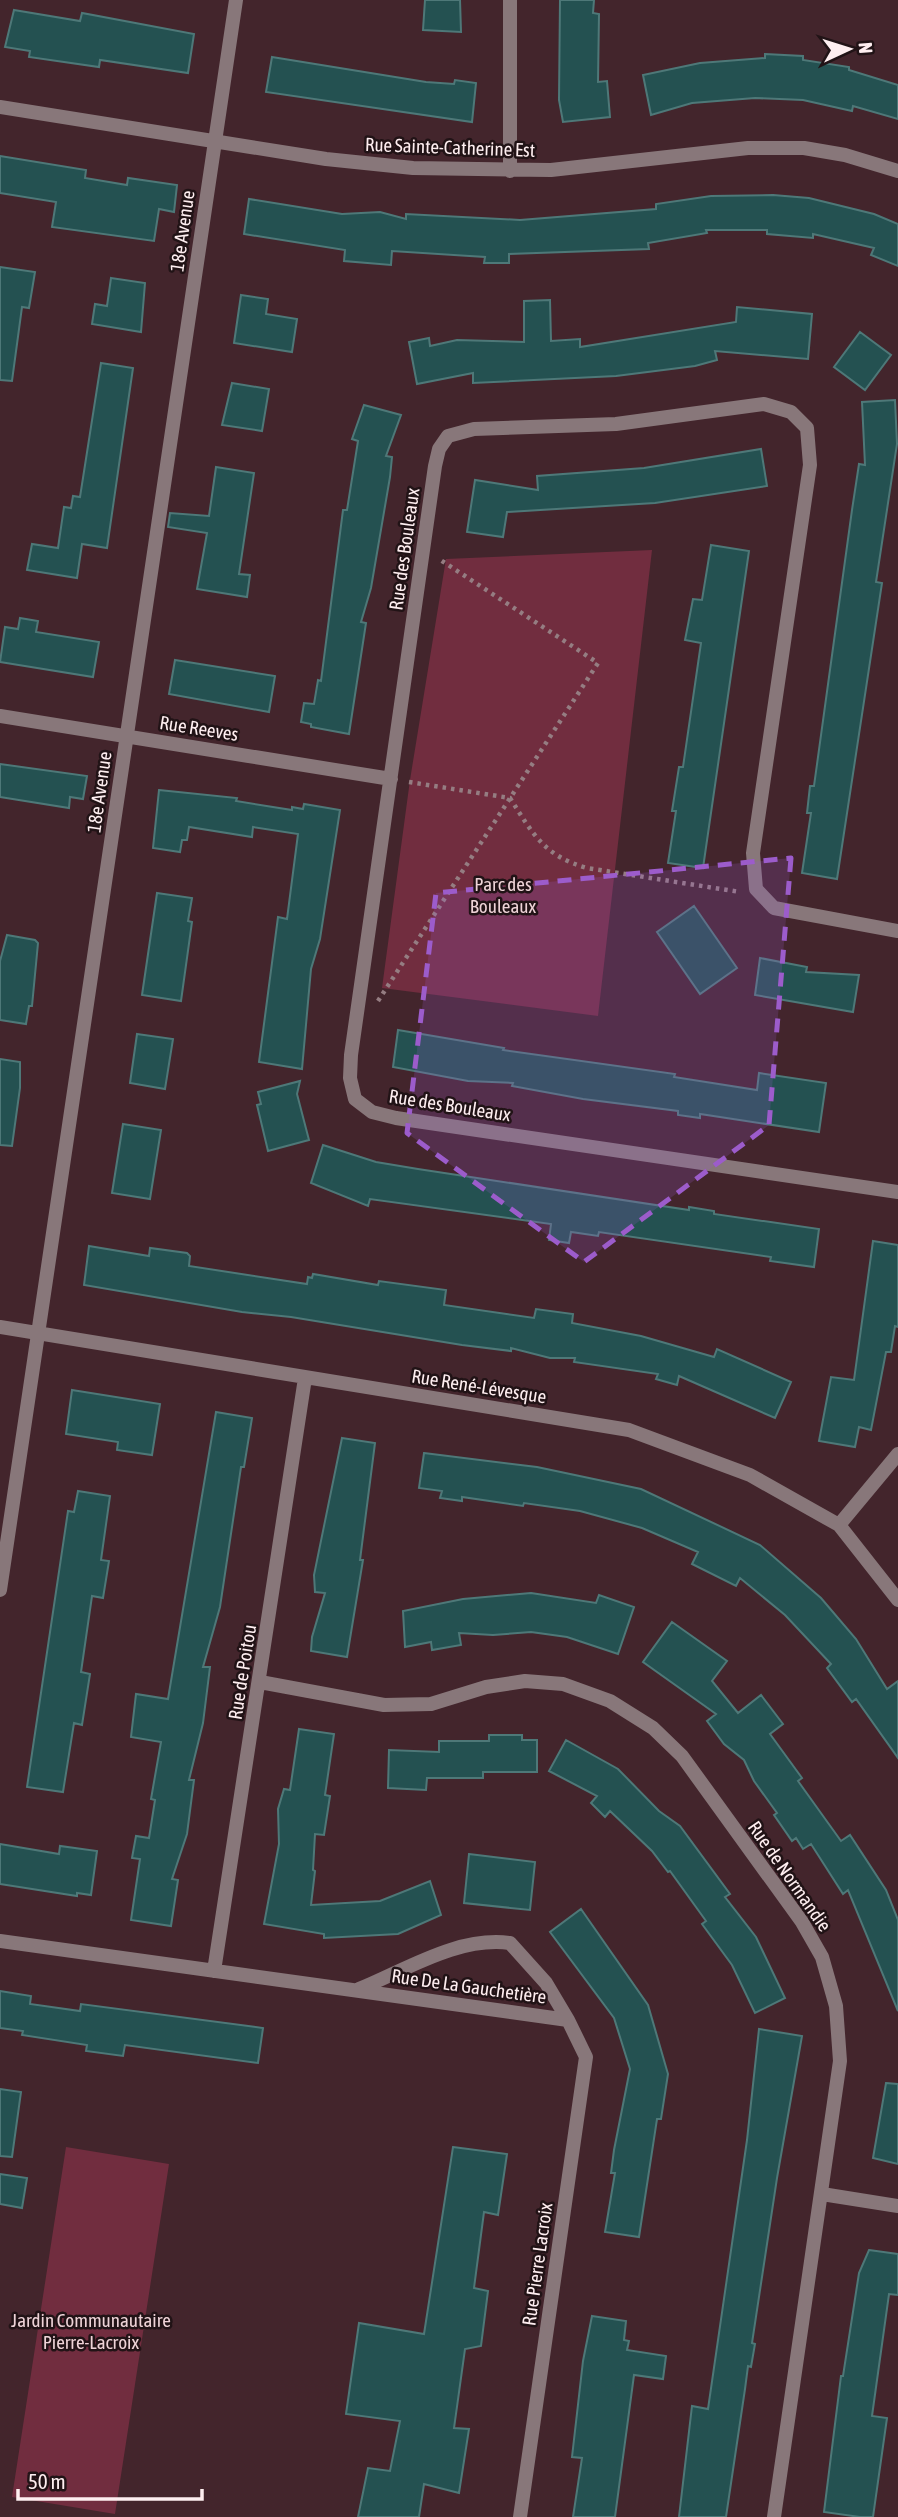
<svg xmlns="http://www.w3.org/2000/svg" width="898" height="2517" font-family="'Asap Condensed',sans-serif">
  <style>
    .green { fill: #712d3f }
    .building { fill: #245151; stroke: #4e7878; stroke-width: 2 }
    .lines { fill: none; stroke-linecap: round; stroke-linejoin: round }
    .path { stroke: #957d82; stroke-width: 4.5; stroke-dasharray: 3.5 5; stroke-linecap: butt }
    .street { stroke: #88777a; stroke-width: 14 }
    .marked { fill: #9c5ccb; fill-opacity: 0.2; stroke: #9c5ccb; stroke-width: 5; stroke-dasharray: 14 9; stroke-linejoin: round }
    .labels { text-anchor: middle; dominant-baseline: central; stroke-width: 5; stroke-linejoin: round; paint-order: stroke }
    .street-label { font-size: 19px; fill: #feeef0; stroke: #211316 }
    .park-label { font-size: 19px; fill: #eed3d7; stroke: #211316 }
  </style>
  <rect width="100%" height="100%" fill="#43252c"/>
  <path class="green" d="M652,550L598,1016L382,988L410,780L446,559Z
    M66,2147L169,2164L115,2514L12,2497Z"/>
  <path class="building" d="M425,0H460L461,32L423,30Z
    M560,0H594L593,13L599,14L598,82L607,81L610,117L563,122L559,100Z
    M14,10L80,21L82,13L194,34L188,73L100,60L99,67L29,57L30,51L5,47Z
    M765,54L803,56V60L849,67V70L898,85V119L853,106L852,111L803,100L755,98L692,103L651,115L643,75L700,63L765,58Z
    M272,57L426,82L454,84L455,80L476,83L472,122L266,92Z
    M0,156L86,170L85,178L127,185L128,178L177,185L174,212L159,209L154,241L52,227L56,202L0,193Z
    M773,195L809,198L874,214L898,224V266L871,255L874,248L813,234V238L767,234V230H706L707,233L648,243L649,249L509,254V263H484L485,257L392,251L391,265L344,261L345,250L244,234L249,199L342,214L380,212L406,219V214L520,220L656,209V204L711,196Z
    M0,267L35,272L29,308L22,307L12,381L0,380Z
    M111,278L145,283L141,332L92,324L95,304L107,306Z
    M241,295L268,299L266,314L297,319L292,352L234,343Z
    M550,300L551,341L580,339V347L736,322L737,307L812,314L808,359L715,351L717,360L695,366L616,376L473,383V373L417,384L409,342L429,338L430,346L457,340L524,342V301Z
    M860,332L891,355L865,390L834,367Z
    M101,363L133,368L107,548L82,544L77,578L27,570L32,544L58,548L64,507L71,508L73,496L80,497Z
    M232,383L269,389L262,431L222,425Z
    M895,400L897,444L876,582L882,583L837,879L802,873L811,813H807L810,786H814L852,510L859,464L865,465L862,402Z
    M364,405L401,415L386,456L392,457L390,477L371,588L361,622L366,623L349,734L311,727V724L301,722L304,703L314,704L318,680L321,681L343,510H347L358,441L352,439Z
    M761,449L767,486L655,503L507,512L503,537L467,532L475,480L538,490L537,476L644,468Z
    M216,467L254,473L239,574L250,575L247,597L197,589L207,533L168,527L170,513L209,516Z
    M711,545L749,551L703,868L668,863L676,811H672L679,767H683L701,643L685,640L693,599L702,600Z
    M20,618L38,621L36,632L99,642L93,677L0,662L5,627L18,629Z
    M175,660L275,676L269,712L169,694Z
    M0,764L87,776L83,799L70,797L69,808L0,797Z
    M159,790L237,798L236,801L292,810V807L303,809L304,804L340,810L320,939L311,969L302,1069L259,1062L278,917L287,919L298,834L253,827L252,837L189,827L187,840H182L180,852L153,848Z
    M157,893L192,898L188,921L192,922L181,1001L142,995Z
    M694,906L737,968L700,994L657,932Z
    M7,935L35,940L38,943L32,1006H29L26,1024L0,1020V961Z
    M760,958L807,967L806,972L859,975L853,1012L755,995Z
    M398,1030L504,1048L503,1050L675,1074L674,1077L757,1090L759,1073L826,1083L819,1132L700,1114V1118L678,1115V1111L583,1099L512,1086L513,1083L468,1081L393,1067Z
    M137,1034L173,1039L165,1089L130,1083Z
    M0,1059L20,1062V1088L12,1146L0,1145Z
    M300,1081L297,1094L309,1140L268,1151L257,1105L261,1104L258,1092Z
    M123,1124L161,1130L150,1199L112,1193Z
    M323,1145L376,1162L418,1169L689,1210V1207L714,1211V1214L819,1229L814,1267L770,1261L771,1257L599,1232L598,1236L571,1232L569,1243L549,1240L551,1224L370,1199L368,1206L311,1183Z
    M873,1241L898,1245V1327L895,1326L891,1352H886L871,1430L859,1427L855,1447L819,1441L831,1377L854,1380Z
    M89,1246L149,1256L150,1248L187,1253L190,1256L189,1266L307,1284L308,1277L312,1278L313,1274L378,1285L379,1281L446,1290L444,1305L534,1318L536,1309L573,1314L572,1323L641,1336L714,1357L717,1349L791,1382L775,1418L679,1376L677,1385L656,1379L658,1374L574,1362L575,1358H550L511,1348V1351L462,1345L291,1317L242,1312L84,1285Z
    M72,1390L160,1404L152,1455L117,1450L118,1442L66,1434Z
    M216,1412L252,1418L244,1467H241L220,1607L203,1667H210L203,1723L189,1780H194L187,1834L172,1879L178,1880L171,1926L131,1920L140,1859L132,1858L136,1836L149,1838L155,1800L151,1799L161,1742L131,1737L136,1694L168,1699Z
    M342,1438L375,1443L360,1560H363L347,1657L311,1651L312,1637L325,1593L315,1592L314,1575Z
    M424,1453L537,1467L641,1489L760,1545L821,1598L856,1639L887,1689L898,1681V1758L856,1699L852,1702L827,1668L831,1664L785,1615L740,1578L736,1586L692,1564L698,1552L642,1528L580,1511L524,1503L523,1506L462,1497V1501L440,1498L442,1491L419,1488Z
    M78,1491L110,1496L101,1560L109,1561L103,1598L92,1596L81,1672L90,1674L82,1725L74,1723L63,1792L27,1787L68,1511L74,1512Z
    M531,1593L596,1603L599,1595L634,1607L618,1654L567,1637L531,1632L493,1635L459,1633L461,1645L432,1650L431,1642L405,1647L403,1611L463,1599Z
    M672,1622L727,1661L712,1681L738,1713L761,1695L783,1724L770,1734L802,1778L798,1781L841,1841L850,1835L886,1890L898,1920V2011L848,1890L843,1894L811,1844L803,1849L796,1838L792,1841L774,1815L777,1813L754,1781L744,1760L724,1744L707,1721L716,1714L643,1662Z
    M299,1729L334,1734L325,1795L330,1796L324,1835L315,1834L313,1870L315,1871L311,1905L380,1901L430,1881L441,1915L398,1934L324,1938V1934L264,1924L279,1844L278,1809L284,1789L290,1790Z
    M489,1735H522V1740H537V1772H483V1778H427L426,1790L388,1788L389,1750L439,1752V1741H489Z
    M566,1740L618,1769L659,1811L680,1826L730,1894L725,1897L756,1937L785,1998L755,2013L732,1965L702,1924L706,1921L670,1871L668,1872L652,1851L610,1811L605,1817L591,1803L597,1796L549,1771Z
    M0,1844L59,1854L60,1846L97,1851L91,1895L77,1893V1896L0,1884Z
    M469,1854L535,1862L530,1910L464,1903Z
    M581,1909L648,2005L668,2074L661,2119H657L639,2237L605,2232L615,2173H611L614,2150L630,2069L614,2018L550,1932Z
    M0,1991L31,1996L30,2004L80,2011L81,2004L263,2028L258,2063L125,2045L123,2056L86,2051L87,2045L22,2035L23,2031L0,2028Z
    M759,2029L802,2036L777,2178L752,2343L755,2344L751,2367L748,2366L745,2389L726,2517H679L692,2406L708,2409L747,2140Z
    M886,2083L898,2084V2164L873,2158Z
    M0,2089L21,2092L12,2157L0,2156Z
    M453,2147L507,2154L498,2215L484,2212L474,2288L488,2291L481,2346L465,2349L454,2428L469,2429L459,2493L424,2484L419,2517H358L368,2468L390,2471L400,2421L346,2414L359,2323L424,2334Z
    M0,2174L27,2178L22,2208L0,2204Z
    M869,2250L898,2254V2295L889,2294L872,2416L887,2418L873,2517H860L824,2512L841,2376H843L859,2273Z
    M592,2316L626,2321L624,2340L629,2341L627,2350L666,2356L663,2379L634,2375L615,2517H573L582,2458L572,2457L583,2361Z"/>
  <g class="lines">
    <path class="path" d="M409,782L510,798C533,834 544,856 587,868L740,892
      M378,1001L598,663L439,559"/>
    <path class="street" d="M0,107L326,159L413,168L551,170L748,148H804L845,155L898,171
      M510,171V0
      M0,716L391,779
      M898,931L774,908L756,889L753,853L810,465L807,428L791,412L764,404L616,424L474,429L448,436L439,449L435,466L351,1055L350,1078L355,1099L372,1112L396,1118L898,1192
      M0,1327L629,1430L750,1475L839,1525L898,1600
      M839,1525L898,1454
      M0,1590L236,0
      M260,1682L384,1705L431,1704L486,1687L525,1681L563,1684L610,1701L653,1728L682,1756L802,1922L822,1957L836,2006L840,2061L774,2517
      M0,1941L568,2020L546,1983L510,1943C458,1936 406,1970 359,1989
      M214,1971L305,1378
      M822,2194L898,2206
      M520,2517L586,2057L568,2020"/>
  </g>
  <path class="marked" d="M791,858L769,1125L584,1262L407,1133L436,893Z"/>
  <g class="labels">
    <g class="street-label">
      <text transform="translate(450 147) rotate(2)">Rue Sainte-Catherine Est</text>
      <text transform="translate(182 231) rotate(-82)">18e Avenue</text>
      <text transform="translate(404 549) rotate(-82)">Rue des Bouleaux</text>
      <text transform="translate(199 728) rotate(9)">Rue Reeves</text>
      <text transform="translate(99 792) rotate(-82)">18e Avenue</text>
      <text transform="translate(450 1105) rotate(9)">Rue des Bouleaux</text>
      <text transform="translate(479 1386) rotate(9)">Rue René-Lévesque</text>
      <text transform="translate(242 1672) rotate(-81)">Rue de Poitou</text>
      <text transform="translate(790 1876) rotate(55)">Rue de Normandie</text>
      <text transform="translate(469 1986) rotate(8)">Rue De La Gauchetière</text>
      <text transform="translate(537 2264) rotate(-82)">Rue Pierre Lacroix</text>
    </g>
    <g class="park-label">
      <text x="503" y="884">Parc des<tspan x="503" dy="22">Bouleaux</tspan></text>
      <text x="91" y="2320">Jardin Communautaire<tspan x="91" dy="22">Pierre-Lacroix</tspan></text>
    </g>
  </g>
  <g transform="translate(849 49) rotate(86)" stroke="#211316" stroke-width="5" paint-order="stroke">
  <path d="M0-5L12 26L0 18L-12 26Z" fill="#feeef0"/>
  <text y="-10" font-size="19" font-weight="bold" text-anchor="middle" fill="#feeef0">N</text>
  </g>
  <path d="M18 2489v10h184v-10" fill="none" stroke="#feeef0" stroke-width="3.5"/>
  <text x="28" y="2489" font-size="21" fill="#feeef0" stroke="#211316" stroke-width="5" paint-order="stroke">50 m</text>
</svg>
